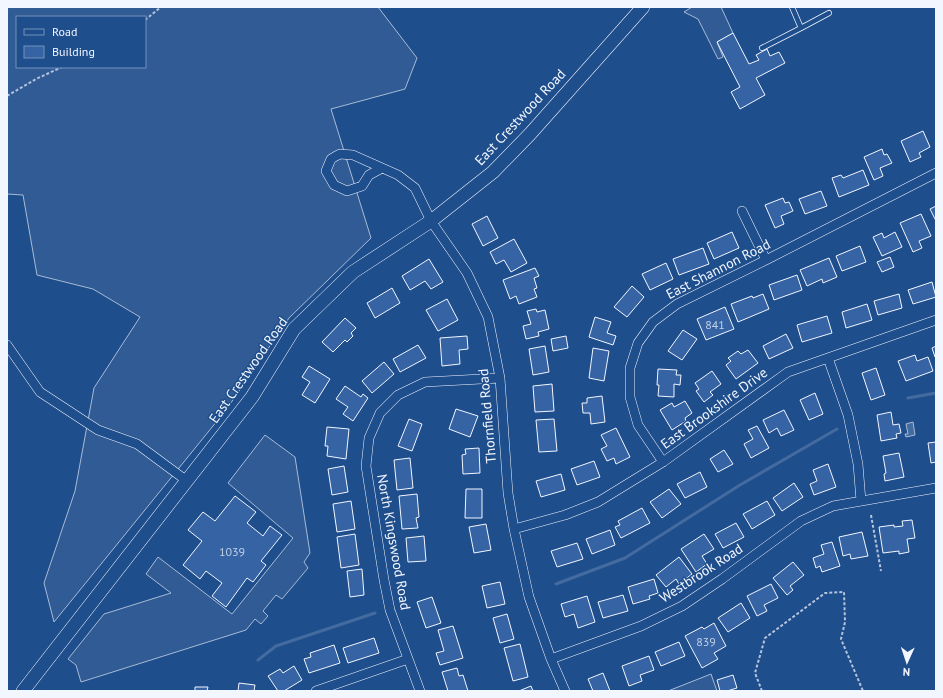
<svg xmlns="http://www.w3.org/2000/svg" width="943" height="698" font-family="'PT Sans',sans-serif">
  <style>
    .built { fill: #305b95; stroke: #a8bbd7; fill-rule: evenodd }
    .water { fill: #446ba0; stroke: #a8bbd7 }
    .lines { fill: none; stroke-linecap: round; stroke-linejoin: round }
    .stream { stroke: #446ba0; stroke-width: 3 }
    .building { fill: #3563a3; stroke: #f2f6ff }
    .lane-casing { stroke: #f2f6ff; stroke-width: 6 }
    .street-casing { stroke: #f2f6ff; stroke-width: 10 }
    .secondary-casing { stroke: #f2f6ff; stroke-width: 14 }
    .path { stroke: #b3c4dc; stroke-width: 2; stroke-dasharray: 3 2; stroke-linecap: butt }
    .lane { stroke: #1f4e8c; stroke-width: 4.5 }
    .street { stroke: #1f4e8c; stroke-width: 9 }
    .secondary { stroke: #1f4e8c; stroke-width: 13 }
    .labels { text-anchor: middle; dominant-baseline: central; stroke-width: 3; stroke-linejoin: round; paint-order: stroke }
    .number-label { font-size: 12px; fill: #c3d1e8 }
    .street-label { font-size: 14px; fill: #f2f6ff; stroke: #1f4e8c }
  </style>
  <rect width="100%" height="100%" fill="#1f4e8c"/>
  <path class="built" d="M7,7H378L417,58L405,89L331,109L371,238L289,318L226,410L54,622L44,583L75,491L94,388L140,317L93,289L37,275L23,195L7,194ZM17,17H145V67H17Z
    M692,7H721L733,33L717,42L723,57L718,59L698,19L684,12Z
    M265,435L295,457L310,553L304,562L308,568L282,599L276,595L263,611L268,616L261,624L255,619L246,630L81,682L76,665L68,659L104,614L171,593L146,574L158,557L232,614L293,538L228,483Z
    M711,674L717,691H668Z"/>
  <path class="water" d="M913,422L915,435L906,437L905,434H908L906,424Z"/>
  <g class="lines">
    <path class="stream" d="M908,398L936,393
      M556,584L625,558L740,485L837,429
      M258,660L276,646L375,613"/>
  </g>
  <path class="building" d="M733,33L749,64L759,60L756,55L767,49L770,56L779,52L785,63L756,78L765,95L740,109L731,92L740,87L717,42Z
    M923,131L930,147L919,153L921,157L910,162L901,141Z
    M882,149L884,155L887,154L892,163L880,168L883,176L874,180L864,157Z
    M863,170L869,185L839,197L832,178L841,175L843,178Z
    M821,191L827,206L805,214L799,199Z
    M783,198L785,203L789,202L793,211L781,216L784,224L775,228L765,205Z
    M936,206V221L930,209Z
    M921,214L931,236L919,241L922,248L913,252L900,223Z
    M487,216L498,238L483,246L472,224Z
    M732,232L739,248L714,259L707,243Z
    M895,232L902,247L882,256L873,237L882,233L884,238Z
    M514,239L527,263L511,272L504,260L496,264L490,252Z
    M860,246L866,262L842,271L836,256Z
    M703,248L709,264L679,275L673,259Z
    M890,257L894,267L882,272L877,262Z
    M829,258L837,277L823,283L822,279L807,286L800,270Z
    M429,259L443,282L431,289L425,281L410,290L402,276Z
    M666,263L673,279L650,290L642,274Z
    M535,268L539,276L534,278L537,288L534,289L537,297L519,304L516,296L510,299L503,280Z
    M797,275L802,290L774,300L769,285Z
    M932,282L936,297L913,304L908,290Z
    M632,286L644,297L627,317L614,307Z
    M392,288L400,303L375,318L367,303Z
    M763,294L769,309L738,322L731,304L752,296L753,298Z
    M899,294L902,308L878,315L874,301Z
    M447,299L458,320L438,331L426,310Z
    M867,304L872,320L846,328L842,312Z
    M725,307L734,329L706,340L697,319Z
    M536,309L537,312L545,310L549,329L538,332L539,336L526,339L523,326L531,324L527,311Z
    M827,316L832,333L802,342L797,325Z
    M595,317L611,322L607,333L616,336L613,345L589,337Z
    M345,318L356,328L351,333L353,336L347,342L345,340L333,352L322,342Z
    M683,330L697,339L682,360L668,351Z
    M786,334L793,348L769,359L763,346Z
    M467,336L468,349L459,350L460,364L442,366L440,338Z
    M566,336L568,348L553,351L551,339Z
    M418,345L426,358L400,372L393,359Z
    M545,346L549,372L533,375L529,349Z
    M936,346V356L935,357L932,348Z
    M593,348L609,351L604,381L589,378Z
    M748,350L758,363L736,379L726,365L731,361L728,358L738,351L741,354Z
    M915,355L917,361L928,357L933,371L906,381L898,361Z
    M384,362L394,374L372,393L362,381Z
    M309,366L330,379L315,403L302,395L310,382L302,377Z
    M876,368L885,395L871,400L862,373Z
    M658,369L677,370L676,375H681L680,385L674,384V397L658,396L659,385H657Z
    M712,371L721,384L710,392L713,395L704,402L696,391L699,389L695,383Z
    M552,384L554,411L535,412L533,386Z
    M345,386L361,397L363,394L368,398L353,421L343,414L348,407L336,399Z
    M815,393L823,414L809,420L800,400Z
    M602,396L605,422L591,424L590,413H583L582,403H587V398Z
    M685,401L692,413L685,418L686,421L672,430L660,410L672,403L674,407Z
    M456,409L478,416L470,437L449,429Z
    M784,410L794,430L781,436L777,428L769,433L763,420Z
    M891,412L893,425L899,424L901,433L896,434L897,438L881,441L877,415Z
    M409,419L422,424L412,451L398,446Z
    M554,419L557,451L539,452L536,420Z
    M757,426L769,448L751,458L744,444L753,439L748,430Z
    M327,427L349,429L346,459L327,456L328,446H325Z
    M616,428L630,457L616,464L614,458L607,461L601,449L607,446L601,435Z
    M936,442V462L931,463L928,443Z
    M479,448L480,473L463,474L462,455L466,454L465,449Z
    M724,450L733,464L718,472L710,459Z
    M899,453L904,477L885,481L884,474L886,473L883,456Z
    M410,458L413,488L397,490L394,460Z
    M594,461L600,477L577,485L571,469Z
    M828,464L836,487L814,495L810,484L817,481L813,470Z
    M344,466L348,492L332,495L328,469Z
    M700,472L707,487L685,498L677,484Z
    M561,474L565,490L541,497L536,481Z
    M794,483L803,497L782,511L773,498Z
    M466,489H482V518H465Z
    M669,489L681,504L662,518L650,502Z
    M417,494L419,517L416,518L418,528L402,529L399,496Z
    M235,496L256,512L247,523L263,536L270,526L282,535L261,561L266,565L253,582L247,578L226,607L212,596L222,583L206,571L200,579L183,565L202,541L188,530L203,512L215,521Z
    M351,501L355,529L337,532L333,504Z
    M767,501L775,515L752,529L743,514Z
    M642,508L650,523L621,538L615,527L620,525L618,521Z
    M912,520L915,538L907,539L909,552L899,554V551L883,553L879,527L894,525V527L903,526L902,521Z
    M736,523L744,537L723,548L715,534Z
    M486,524L491,550L474,553L469,527Z
    M610,530L615,545L592,554L586,539Z
    M862,532L868,556L851,559L850,554L843,556L839,537Z
    M355,534L359,565L341,568L337,537Z
    M704,534L714,549L702,556L707,564L696,572L681,549Z
    M424,536L426,561L408,562L406,538Z
    M832,542L840,566L822,572L820,566L816,568L813,558L824,554L821,545Z
    M577,543L583,559L557,567L551,551Z
    M679,557L692,574L679,584L676,579L666,587L656,575Z
    M793,562L804,575L790,586L793,590L787,595L773,578Z
    M362,569L364,595L350,597L347,571Z
    M654,579L658,593L649,596L650,599L633,604L628,587Z
    M500,582L505,604L487,608L482,586Z
    M771,584L778,598L764,605L767,611L757,616L747,596Z
    M623,595L628,611L603,618L598,602Z
    M587,596L595,622L578,628L574,614L565,617L561,604Z
    M432,597L441,623L426,628L417,602Z
    M741,603L750,618L728,632L718,618Z
    M507,614L514,639L500,643L493,618Z
    M714,623L726,646L714,653L718,659L702,668L685,636L702,627L704,629Z
    M453,626L463,658L440,665L436,653L444,651L438,630Z
    M374,638L379,653L348,663L343,648Z
    M679,642L685,656L661,666L655,652Z
    M520,644L528,677L513,681L504,648Z
    M334,645L340,663L309,673L304,659L311,657L310,653Z
    M649,656L654,670L640,675L642,681L629,686L622,666Z
    M294,666L302,680L284,691H278L268,676L280,669L283,673Z
    M457,668L459,676L463,675L468,691H448L442,672Z
    M603,673L610,691H593L588,679Z
    M733,675L737,688L727,691H720L717,680Z
    M239,683L255,685L254,691H238Z
    M531,686L533,691H519Z
    M195,687H208L207,691H195Z"/>
  <g class="lines">
    <g class="lane-casing">
      <path id="lane" d="M792,7L801,28L829,13
        M762,48L801,28"/>
    </g>
    <g class="street-casing">
      <path id="street" d="M382,168L369,175L362,186L347,191L334,185L326,171L331,159L336,156L340,154L353,155L398,175L415,188L431,221L467,273L488,317L500,378L508,493L514,529L529,597L551,659L565,691
        M742,211L766,260
        M7,345L40,392L98,430L137,444L187,481
        M828,358L848,415L858,464L861,501
        M663,462L638,425L630,397V368L638,343L653,322L677,304L766,260L936,173
        M514,529L565,515L598,502L663,462L788,372L936,320
        M551,659L641,626L682,606L722,579L801,521L833,506L936,488
        M316,691L408,659
        M420,691L390,610L384,580L366,466L369,438L380,413L398,395L425,382L500,378"/>
    </g>
    <g class="secondary-casing">
      <path id="secondary" d="M23,691L252,397L294,329L353,272L431,221L493,172L530,134L643,7"/>
    </g>
    <path class="path" d="M145,20L161,7
      M7,96L36,79L62,67
      M871,515L881,571
      M762,691L755,673L765,638L825,593L844,592L845,622L841,639L863,691"/>
    <use href="#lane" class="lane"/>
    <use href="#street" class="street"/>
    <use href="#secondary" class="secondary"/>
  </g>
  <g class="labels">
    <g class="number-label">
      <text x="715" y="324">841</text>
      <text x="232" y="551">1039</text>
      <text x="706" y="641">839</text>
    </g>
    <g class="street-label">
      <text transform="translate(520 117) rotate(-47)">East Crestwood Road</text>
      <text transform="translate(718 269) rotate(-27)">East Shannon Road</text>
      <text transform="translate(248 370) rotate(-55)">East Crestwood Road</text>
      <text transform="translate(714 408) rotate(-36)">East Brookshire Drive</text>
      <text transform="translate(487 416) rotate(-95)">Thornfield Road</text>
      <text transform="translate(394 542) rotate(80)">North Kingswood Road</text>
      <text transform="translate(701 573) rotate(-33)">Westbrook Road</text>
    </g>
  </g>
  <rect width="943" height="698" fill="none" stroke="#f2f6ff" stroke-width="16"/>
  <rect x="16" y="16" width="130" height="52" fill="#1f4e8c" stroke="#7391ba"/>
  <rect x="24" y="29" width="20" height="6" fill="#1f4e8c" stroke="#7391ba"/>
  <text x="52" y="36" font-size="12" fill="#f2f6ff">Road</text>
  <rect x="24" y="46" width="20" height="12" fill="#3563a3" stroke="#7391ba"/>
  <text x="52" y="56" font-size="12" fill="#f2f6ff">Building</text>
  <g transform="translate(907 662) rotate(183)" stroke="#1f4e8c" stroke-width="3" paint-order="stroke">
  <path d="M0-3L7 15L0 10L-7 15Z" fill="#f2f6ff"/>
  <text y="-6" font-size="11" font-weight="bold" text-anchor="middle" fill="#f2f6ff">N</text>
  </g>
</svg>
